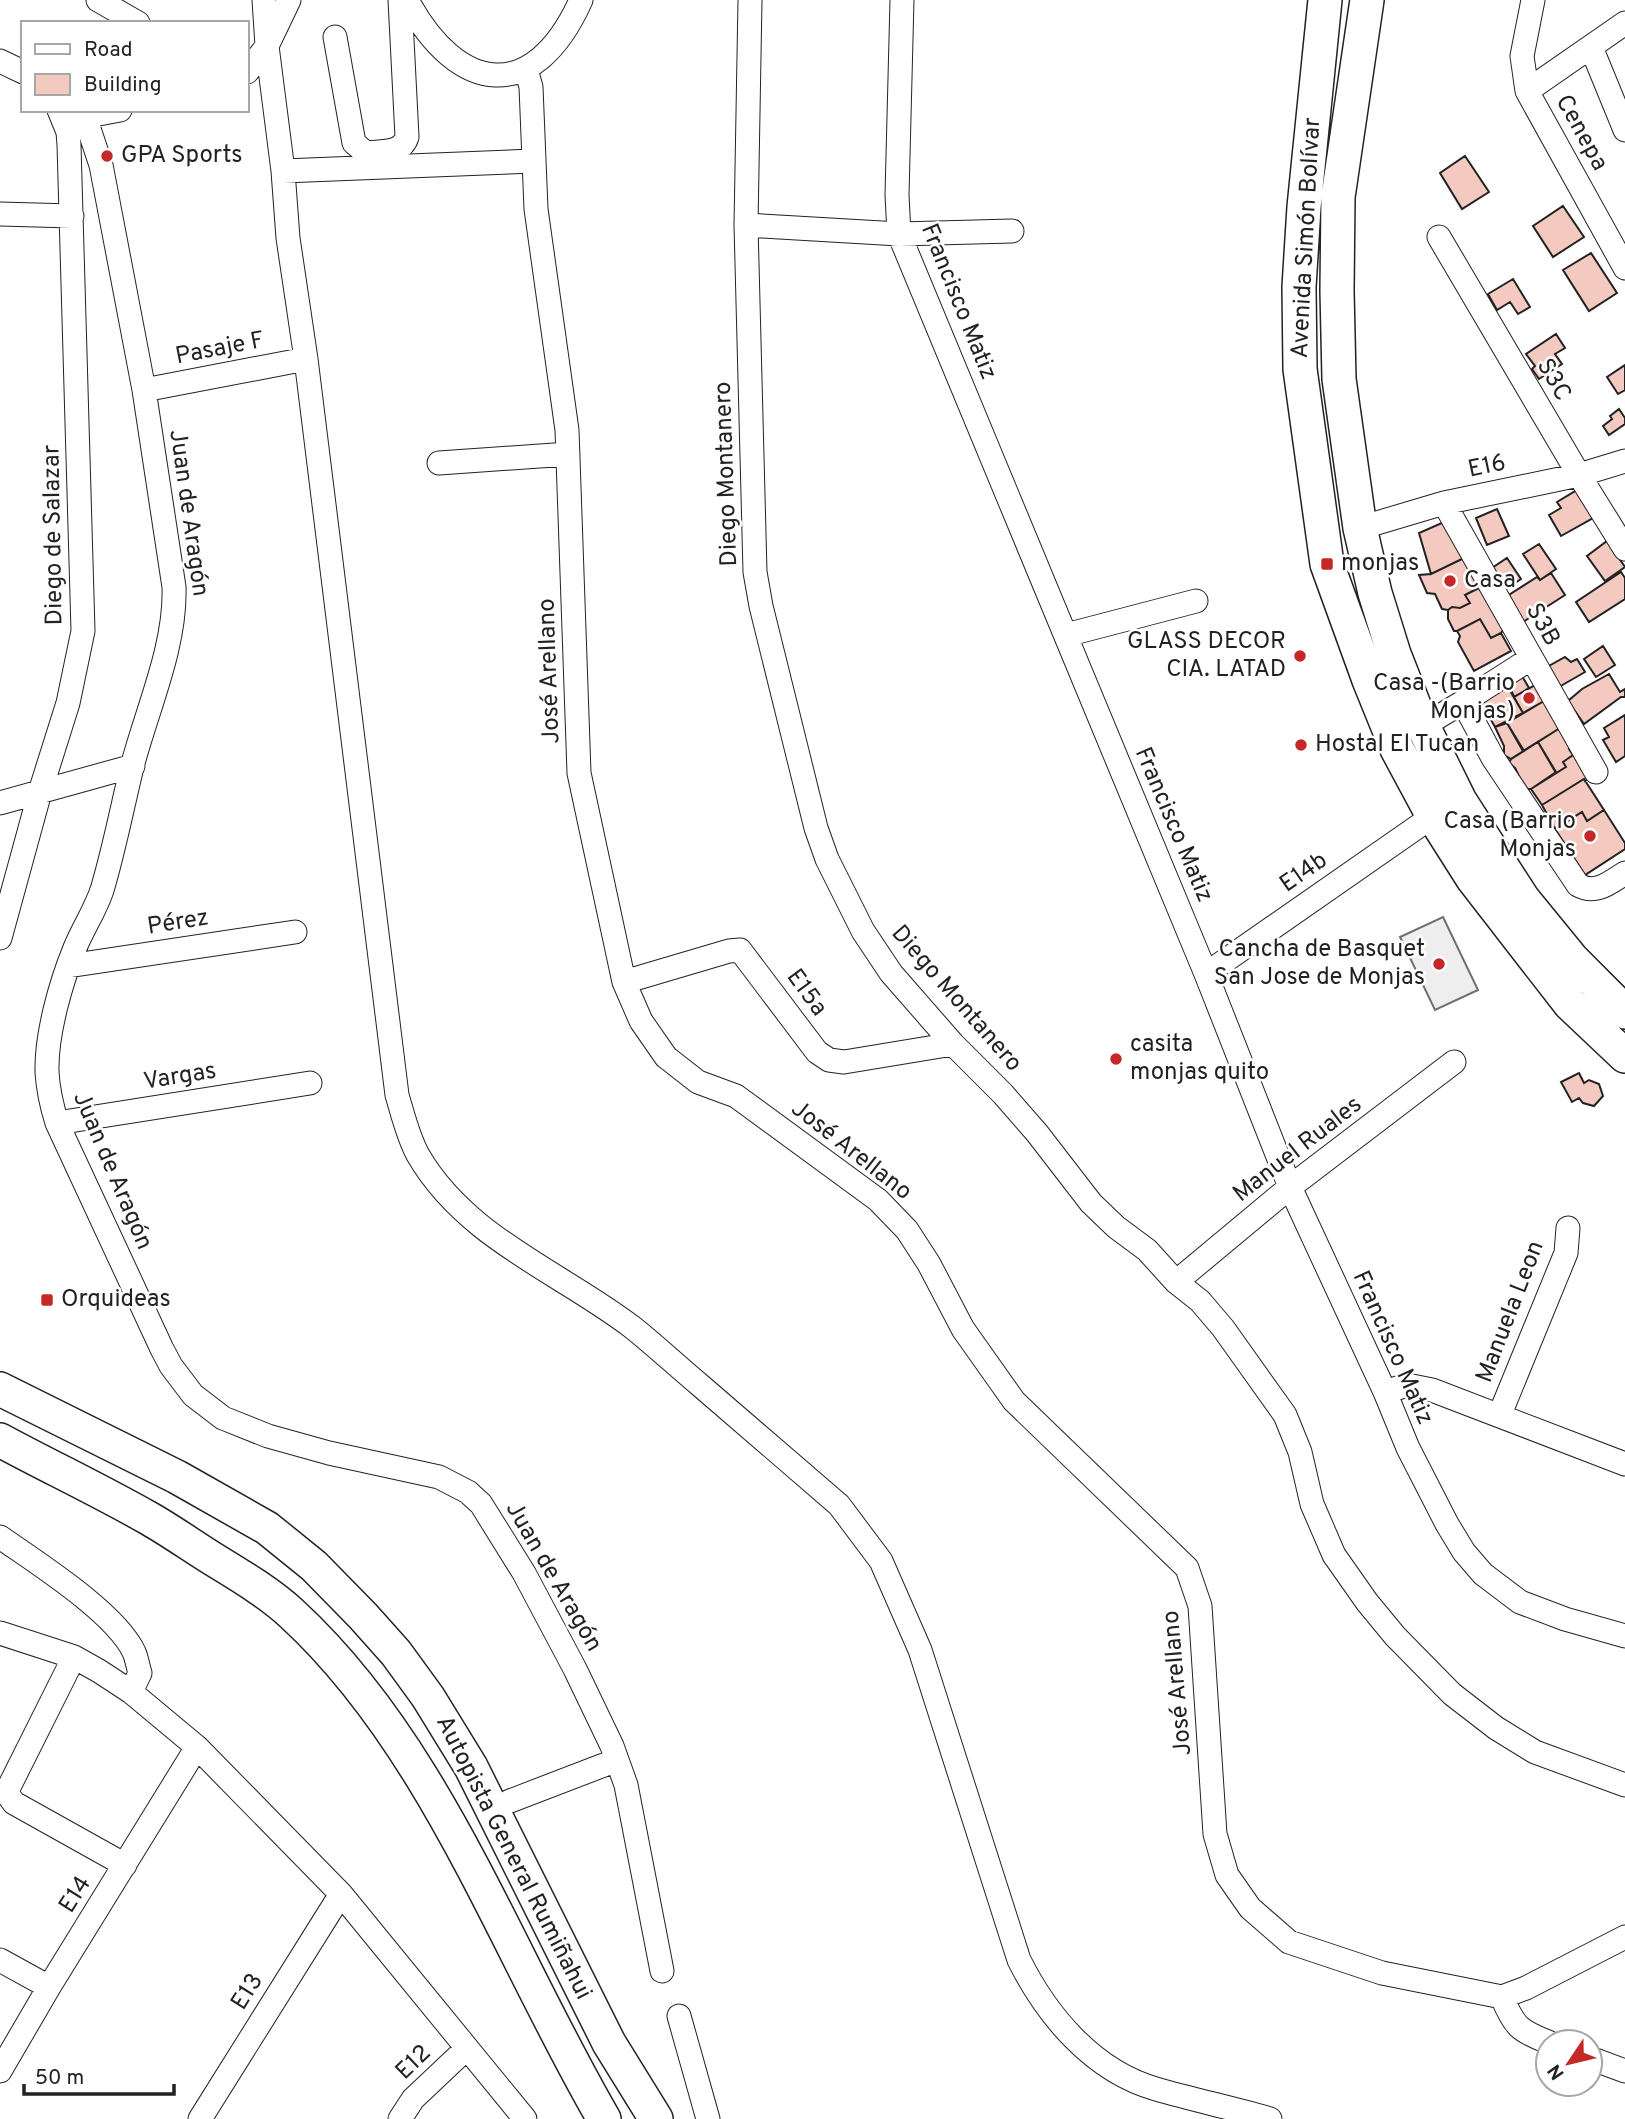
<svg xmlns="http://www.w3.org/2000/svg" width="1625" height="2119" font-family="Overpass,sans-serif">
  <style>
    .green { fill: #eee; stroke: #6f6f6f; stroke-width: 2 }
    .building { fill: #f3c9c0; stroke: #222; stroke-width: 2 }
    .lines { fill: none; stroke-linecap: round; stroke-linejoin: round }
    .minor-casing { stroke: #222; stroke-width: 25 }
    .highway-casing { stroke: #222; stroke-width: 36 }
    .minor { stroke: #fff; stroke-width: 23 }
    .highway { stroke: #fff; stroke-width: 33 }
    .poi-dot { fill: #c62828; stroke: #fff; stroke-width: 2.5 }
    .labels { text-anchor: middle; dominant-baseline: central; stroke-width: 5; stroke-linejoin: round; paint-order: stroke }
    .street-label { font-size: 24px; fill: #222; stroke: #fff }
    .poi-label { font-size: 24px; fill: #222; stroke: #fff; text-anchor: start }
  </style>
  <rect width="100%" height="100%" fill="#fff"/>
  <path class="green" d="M1443,917L1478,990L1435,1010L1400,937Z"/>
  <path class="building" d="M1465,156L1489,192L1462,209L1440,173Z
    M1563,206L1584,237L1553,257L1533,226Z
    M1591,253L1617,293L1589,311L1563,270Z
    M1513,279L1530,307L1518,314L1510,302L1497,310L1488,294Z
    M1556,334L1565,348L1555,354L1562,364L1539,379L1532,369L1535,366L1526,354Z
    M1625,365V390L1618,394L1607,377Z
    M1619,409L1625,418V424L1609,435L1603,426L1612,419L1610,416Z
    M1577,490L1593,518L1561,536L1549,515L1561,508L1557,502Z
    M1497,509L1509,536L1487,545L1476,518Z
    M1444,522L1464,558L1431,574L1419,533Z
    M1607,541L1625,567L1605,581L1587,556Z
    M1539,544L1556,569L1540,580L1523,554Z
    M1464,558L1481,587L1465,595L1470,603L1460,608L1452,607L1448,610L1442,609L1435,594L1427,593L1419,575L1431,574Z
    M1507,558L1521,579L1506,589L1492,568Z
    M1621,572L1625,578V599L1589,622L1576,602Z
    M1551,573L1565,595L1520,624L1504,598L1537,577L1540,580Z
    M1486,584L1507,625L1501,633L1491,638L1480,619L1457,631H1454L1448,619V610L1452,607L1460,608L1470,603L1465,595Z
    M1480,619L1491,638L1501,633L1511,651L1474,671L1458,642L1460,636L1457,631Z
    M1603,646L1615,665L1596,677L1584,659Z
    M1565,657L1571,662L1577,659L1585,672L1559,687L1547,667Z
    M1519,671L1529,688L1514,697L1509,685Z
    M1609,674L1620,692L1625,689V697H1621L1584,724L1568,701L1582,689Z
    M1537,684L1544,701L1523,713L1514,697Z
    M1509,685V689L1523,713L1495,727L1478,697Z
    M1544,701L1560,728L1523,751L1507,723Z
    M1625,715V756L1616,762L1603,740L1609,737L1604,728Z
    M1507,723L1524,751L1511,759L1504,755V746L1495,727Z
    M1560,728L1572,747L1569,749L1573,755L1563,762L1566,767L1556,773L1538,742Z
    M1538,742L1556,772L1531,789H1525L1515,768L1509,763L1511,759Z
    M1573,755L1577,756L1590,778L1585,781L1584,779L1542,805L1531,789L1566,767L1563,762Z
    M1584,779L1604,810L1587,821L1582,812L1555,829L1542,805Z
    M1604,810L1625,843V849L1585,875L1555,829L1582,812L1587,821Z
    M1579,1073L1584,1083L1589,1080L1599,1084L1603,1096L1594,1106L1583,1103L1579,1098L1572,1102L1561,1082Z"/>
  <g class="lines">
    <g class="minor-casing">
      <path id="minor" d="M98,0L138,23
        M264,0L267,46L283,171L288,238L306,359L397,1095C403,1115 408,1137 418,1155C466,1238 560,1272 632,1327C656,1346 678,1367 701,1386C747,1426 793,1465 839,1505L881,1561L920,1650L1019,1960C1047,2016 1093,2071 1156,2089C1194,2100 1232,2108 1270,2119
        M407,0C458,95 534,105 581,0
        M750,0L746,225L755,572L761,606L816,828L827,859L863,931L891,973L953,1044L1003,1094L1037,1133L1091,1203L1116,1227L1147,1250L1176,1282L1200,1301L1223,1328L1285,1415L1300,1452L1312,1504L1334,1555L1367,1602L1395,1636L1452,1694L1496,1728L1535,1752L1625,1785
        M902,0L897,195L899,234L1206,974L1290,1187L1385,1392L1408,1448L1447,1524L1464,1552L1483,1574L1520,1602L1565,1619L1625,1636
        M1533,0L1522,56L1527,91L1625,268
        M335,37L354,143L366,153C381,151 402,154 407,137L400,0
        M1591,47L1625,130
        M0,61L23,72
        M526,69L531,87L536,209L567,430L579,773L624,982L641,1021L666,1057L698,1082L736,1096L878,1200L907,1230L929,1264L963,1329L1014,1401L1187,1568L1200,1606L1215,1834L1227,1875L1250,1908L1289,1942L1382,1973L1502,1997L1526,1988L1625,1937
        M247,72L267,46L289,0
        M1527,91L1625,23
        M85,117L101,165L144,390L174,587C176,647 147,709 132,767C122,808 114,850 102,890C95,911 83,928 75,948C61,982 46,1034 47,1072C48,1089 52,1107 57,1123L162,1349L171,1366L193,1395L223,1418L268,1436L329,1453L439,1477L468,1492L481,1504L524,1573L575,1669L612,1746L626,1785L662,1971
        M72,119L120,110
        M283,171L534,161
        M0,214L72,216
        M746,225L899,234L1012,231
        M1439,237L1579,475L1625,549
        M144,390L306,359
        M439,463L568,454
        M1444,503L1596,772
        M1360,528L1444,503L1579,475L1625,461
        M1066,635L1196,601
        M1463,702L1530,659
        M1423,726L1463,702L1493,758L1578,885C1596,895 1609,883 1625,873
        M0,803L133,766
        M0,938L40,792L68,703L83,631L69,145L68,132L59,110
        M68,966L295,932
        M1206,974L1433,816
        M624,982L729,951L740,950L817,1052L829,1060L844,1062L953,1044
        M57,1123L310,1083
        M1176,1282L1290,1187L1454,1062
        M1385,1392L1407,1385L1432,1390L1625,1464
        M1500,1414L1566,1253L1568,1228
        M0,1537C37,1563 115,1612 134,1652C137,1659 138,1667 140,1673L131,1692
        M0,1633L74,1657L99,1671L131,1692L197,1747L341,1894L525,2119
        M74,1657L9,1787L8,1795L14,1803L125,1865
        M510,1801L617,1760
        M0,1960L49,1987
        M1502,1997C1514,2026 1519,2031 1548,2042
        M679,2016L708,2119
        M1590,2058L1625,2071
        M0,2071L49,1987L197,1747
        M200,2119L341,1894
        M400,2119L413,2099L467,2048"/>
    </g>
    <g class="highway-casing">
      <path id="highway" d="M1325,0L1304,207L1299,287L1300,369L1327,564L1369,680L1397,749L1433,816L1473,879L1570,1004L1625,1056
        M1367,0L1338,197L1337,291L1339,379L1360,528L1375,593L1394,654L1419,718L1460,801L1523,899L1572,959L1625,1012
        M0,1389L177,1477L267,1528L314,1566L363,1616L396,1653L428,1697L471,1767L609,2043L656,2119
        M0,1440C50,1467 101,1491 150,1519C171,1531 192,1546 213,1559C239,1575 268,1592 291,1613C436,1746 506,1951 604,2119"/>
    </g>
    <use href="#minor" class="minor"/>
    <use href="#highway" class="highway"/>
  </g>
  <g class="poi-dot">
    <circle cx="107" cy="156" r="7"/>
    <rect x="1320" y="557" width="14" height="14" rx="3.5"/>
    <circle cx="1450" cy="581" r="7"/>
    <circle cx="1300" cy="656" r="7"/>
    <circle cx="1529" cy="698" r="7"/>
    <circle cx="1301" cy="745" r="7"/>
    <circle cx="1590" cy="836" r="7"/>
    <circle cx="1439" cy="964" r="7"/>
    <circle cx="1116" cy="1059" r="7"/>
    <rect x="40" y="1293" width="14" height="14" rx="3.5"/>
  </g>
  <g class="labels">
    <g class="street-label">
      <text transform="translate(1581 133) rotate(61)">Cenepa</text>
      <text transform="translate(1307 238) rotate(-87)">Avenida Simón Bolívar</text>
      <text transform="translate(958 302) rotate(68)">Francisco Matiz</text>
      <text transform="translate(220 349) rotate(-11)">Pasaje F</text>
      <text transform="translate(1553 380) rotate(60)">S3C</text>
      <text transform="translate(1487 467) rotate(-12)">E16</text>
      <text transform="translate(727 474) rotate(-92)">Diego Montanero</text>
      <text transform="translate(188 513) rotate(82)">Juan de Aragón</text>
      <text transform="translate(54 535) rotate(-91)">Diego de Salazar</text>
      <text transform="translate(1542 625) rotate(61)">S3B</text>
      <text transform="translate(550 671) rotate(-92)">José Arellano</text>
      <text transform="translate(1173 825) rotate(67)">Francisco Matiz</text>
      <text transform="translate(1304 873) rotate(-35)">E14b</text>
      <text transform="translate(178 923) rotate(-9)">Pérez</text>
      <text transform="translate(806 993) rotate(54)">E15a</text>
      <text transform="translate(956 999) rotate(49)">Diego Montanero</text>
      <text transform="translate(180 1077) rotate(-9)">Vargas</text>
      <text transform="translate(1298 1150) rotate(-38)">Manuel Ruales</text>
      <text transform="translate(851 1151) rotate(38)">José Arellano</text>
      <text transform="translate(112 1171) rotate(67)">Juan de Aragón</text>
      <text transform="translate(1511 1312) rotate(-69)">Manuela Leon</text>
      <text transform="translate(1392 1348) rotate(66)">Francisco Matiz</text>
      <text transform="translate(553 1577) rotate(60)">Juan de Aragón</text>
      <text transform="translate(1178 1683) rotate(-95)">José Arellano</text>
      <text transform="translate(513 1858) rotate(63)">Autopista General Rumiñahui</text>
      <text transform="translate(76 1895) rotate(-58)">E14</text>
      <text transform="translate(248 1992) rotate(-58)">E13</text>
      <text transform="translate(414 2063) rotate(-44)">E12</text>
    </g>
    <g class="poi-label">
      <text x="121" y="156">GPA Sports</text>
      <text x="1341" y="564">monjas</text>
      <text x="1464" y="581">Casa</text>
      <text x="1286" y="642" text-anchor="end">GLASS DECOR<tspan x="1286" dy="28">CIA. LATAD</tspan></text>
      <text x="1515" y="684" text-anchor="end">Casa -(Barrio<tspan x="1515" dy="28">Monjas)</tspan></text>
      <text x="1315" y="745">Hostal El Tucan</text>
      <text x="1576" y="822" text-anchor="end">Casa (Barrio<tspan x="1576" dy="28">Monjas</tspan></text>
      <text x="1425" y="950" text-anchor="end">Cancha de Basquet<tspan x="1425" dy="28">San Jose de Monjas</tspan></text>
      <text x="1130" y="1045">casita<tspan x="1130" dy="28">monjas quito</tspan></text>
      <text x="61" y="1300">Orquideas</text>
    </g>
  </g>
  <rect x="21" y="21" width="228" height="91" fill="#ffffff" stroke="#a7a7a7" stroke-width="2"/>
  <rect x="35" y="44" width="35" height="10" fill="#ffffff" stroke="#a7a7a7" stroke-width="2"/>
  <text x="84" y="56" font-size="21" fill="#222222">Road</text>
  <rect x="35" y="74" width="35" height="21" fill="#f3c9c0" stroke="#a7a7a7" stroke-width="2"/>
  <text x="84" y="91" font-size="21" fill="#222222">Building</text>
  <g transform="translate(1569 2063) rotate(235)"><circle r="33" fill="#ffffff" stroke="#a7a7a7" stroke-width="2"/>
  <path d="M0-5L12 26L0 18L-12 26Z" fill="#c62828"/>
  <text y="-10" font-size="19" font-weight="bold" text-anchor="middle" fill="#222222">N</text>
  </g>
  <path d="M24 2084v10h150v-10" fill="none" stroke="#222222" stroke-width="3.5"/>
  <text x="35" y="2084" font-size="21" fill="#222222" stroke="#ffffff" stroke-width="5" paint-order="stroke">50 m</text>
</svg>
